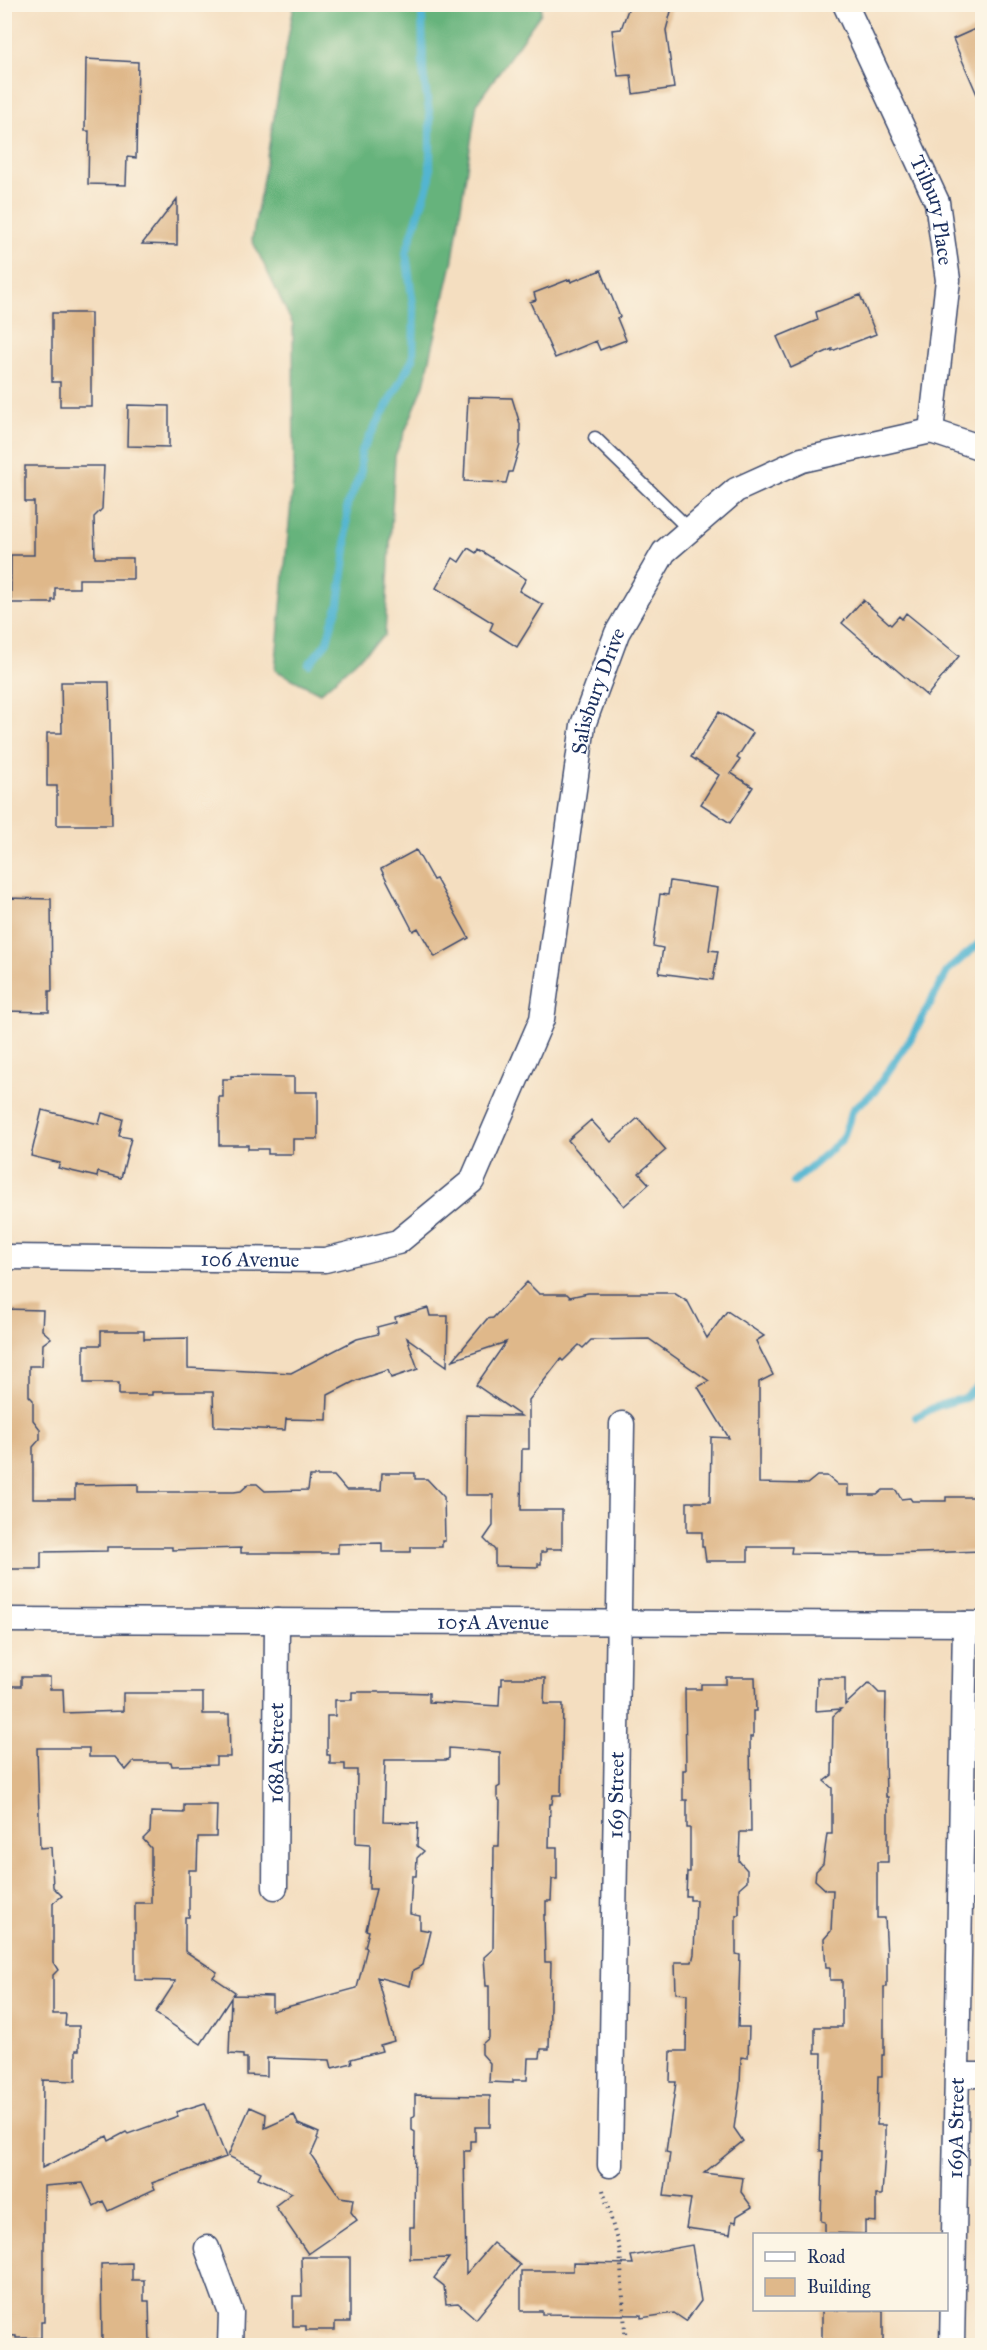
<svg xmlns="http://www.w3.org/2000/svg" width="987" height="2350" font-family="'IM FELL Great Primer',serif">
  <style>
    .forest { fill: #66b37c; stroke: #40716d; stroke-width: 1.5 }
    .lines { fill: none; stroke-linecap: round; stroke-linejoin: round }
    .stream { stroke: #53b5d1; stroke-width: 8 }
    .building { fill: #dfb88a }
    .lane-casing { stroke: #3c496d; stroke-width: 15 }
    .street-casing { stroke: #3c496d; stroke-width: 27 }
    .path { stroke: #3c496d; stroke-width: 4; stroke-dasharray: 1.5 4.5; stroke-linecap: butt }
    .lane { stroke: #fff; stroke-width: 12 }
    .street { stroke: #fff; stroke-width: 24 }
    .labels { text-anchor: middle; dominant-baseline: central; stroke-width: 5; stroke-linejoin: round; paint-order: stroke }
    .street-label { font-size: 21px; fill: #1b2f5e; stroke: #fcf5e5 }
  </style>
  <rect width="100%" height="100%" fill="#fcf5e5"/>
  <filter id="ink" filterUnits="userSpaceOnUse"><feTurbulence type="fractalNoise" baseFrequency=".0167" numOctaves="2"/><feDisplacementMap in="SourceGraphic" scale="12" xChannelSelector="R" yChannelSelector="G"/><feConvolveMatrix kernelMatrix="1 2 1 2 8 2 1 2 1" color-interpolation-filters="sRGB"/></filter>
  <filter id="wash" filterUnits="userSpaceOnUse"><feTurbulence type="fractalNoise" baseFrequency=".008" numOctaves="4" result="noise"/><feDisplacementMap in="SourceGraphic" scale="24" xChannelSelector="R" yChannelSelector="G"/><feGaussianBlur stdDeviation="1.35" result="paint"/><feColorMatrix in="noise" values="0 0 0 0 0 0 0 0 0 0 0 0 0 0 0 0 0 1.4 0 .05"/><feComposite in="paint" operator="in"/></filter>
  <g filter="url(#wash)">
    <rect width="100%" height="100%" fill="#f4dec0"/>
    <path class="forest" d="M294,5H541V13L477,103L453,259L424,385L395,456L385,635L320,693L275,670L294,472L293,325L252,240Z"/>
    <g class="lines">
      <path class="stream" d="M309,664L327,642L332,623L339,604L346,550L347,505L361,474V452L413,359L414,312L406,253L430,178V118L423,71L422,4
        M793,1182L842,1140L853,1109L874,1092L913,1035L948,970L982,941
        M916,1417L937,1406L965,1398L982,1382"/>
    </g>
    <g id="blocks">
      <path class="building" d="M630,4H673L666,30L674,88L633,94L631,75L618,76L612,30L621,29Z
        M982,26V106L953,39Z
        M86,59L138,62L136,158L127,157L126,185L88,184L89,131H85Z
        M177,199V245L142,244Z
        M601,270L620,317L617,318L626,340L600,350L596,341L555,358L530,302L536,300L534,293L570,279L571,282Z
        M860,295L876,334L832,351V349L791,368L777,337L818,320L816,312Z
        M52,313H91V406H60V382H52Z
        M468,397L512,398L520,424V445L512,472H509L506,483L464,481Z
        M128,405L169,406V447L127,446Z
        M25,466H104L102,509L94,517L95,558H133V579H79V588H55V600H52V603H11V555H34V502H25Z
        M468,548L476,553L478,549L526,579L519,591L543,605L517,647L490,630L493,623L436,588L453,558L459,562Z
        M863,600L891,625L899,616L902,619L906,613L959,656L927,696L842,623Z
        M61,682H109L112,825H57V786H47V733H62Z
        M719,712L753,733L737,758L740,760L731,773L753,787L730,823L701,804L719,775L691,757Z
        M416,850L433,880L436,879L469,938L435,957L418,928L413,931L381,869Z
        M670,881L718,888L709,950L718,951L713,980L659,973L663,948L653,946L660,894L668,895Z
        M4,898L51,899L52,991H49V1012L5,1011Z
        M231,1076L294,1077V1092H318V1139H293V1154H268V1149H248V1145H219V1097H223V1079H231Z
        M42,1110L99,1124L102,1113L123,1119L119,1136L131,1138L121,1178L98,1172L97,1177L58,1168L60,1163L31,1156Z
        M638,1118L666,1150L639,1173L649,1184L624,1206L568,1140L591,1120L611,1142Z
        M527,1282L539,1294H567L570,1297L588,1293H674L688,1302L707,1338L727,1311L764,1336L756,1341L773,1375L759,1382V1483L807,1484L817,1476H827L838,1485H848V1495H877L883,1490H896L901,1499L910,1498L912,1501H946V1497H982V1551L888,1554L791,1553L792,1547H748V1561H706L704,1547H702V1532H687V1502H710L711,1437L729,1438L698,1387L709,1381L649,1339L591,1340L583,1348L579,1345L563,1361L561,1359L529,1400V1449H522L521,1510H562V1549H546V1552H541V1564H538V1567L495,1566V1550L484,1539L493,1526V1495H465L466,1415L521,1416L476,1385L506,1342L453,1360L487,1319L493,1318Z
        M428,1308L430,1316H448L447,1366L407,1338L418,1369L391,1378L388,1370L357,1380L328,1395L327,1420L286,1419L285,1430L214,1427L213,1392H152V1395H119V1383H84V1345H101V1331H144V1339L188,1338V1368L291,1373L357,1339L378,1334L377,1327L396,1322L395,1317Z
        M4,1309L43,1310L42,1330L51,1338L43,1344L42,1366H29V1396L33,1400V1420L40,1429V1439L33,1447V1499H75V1485L138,1484V1492H234L241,1491L249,1484H257L265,1491L308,1490L310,1476H334L346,1490H381L382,1473H415V1479H427L444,1497L445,1541H442V1547H411V1552H382V1543L338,1544V1553H241V1548L172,1550V1547H107V1551L41,1552V1569H4Z
        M21,1677H50V1689H63L64,1713L123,1711V1693H203V1714H229L230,1757H216V1765L172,1766L171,1762H133L126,1770L115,1757H89V1748H37L40,1848L51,1847L53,1887L62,1896L53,1903V1962L58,1970L53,1975V2014H66L65,2026H79V2050H76V2081L43,2080L42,2168L107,2136L109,2141L126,2132L128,2134L178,2116L176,2112L205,2103L226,2157L152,2183L155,2189L108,2211L103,2201L94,2206L83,2183L44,2186V2322H41V2338H16V2336L4,2335V2045H7V1998H4V1686H21Z
        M726,1677H755L756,1711H753V1737H750L751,1832H740L739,1861L747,1870V1881L739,1888V1915H736V1954L740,1955L738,2027H749L748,2058L741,2057L740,2086L734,2128L743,2141L704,2173L743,2178L741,2192L752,2207L737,2216L736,2222L732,2221L730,2234L686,2228L691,2199L664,2196L670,2153L666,2152L676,2082H670L671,2051H686L687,1994L676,1993L675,1962H692L694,1954L696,1900H690V1896H686L687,1872H690V1828H687V1800H683V1770H686L685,1689H701V1684H726Z
        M502,1678H545L544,1704H563L561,1795H553L552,1804H550L549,1847H557V1879H552L551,1901H546V1915H544L545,1962H551L549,2049H541L540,2058H528L527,2080H513V2083L489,2082L490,2063L482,2054V2044L489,2038V1986H486L484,1957L493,1949L494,1846H499L500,1801L497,1798V1788L500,1786V1752L449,1748V1758L446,1760H385L383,1822L418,1823L417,1846L424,1851L417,1858L416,1876H412L410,1914L420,1916V1929L431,1931L423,1965L413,1970L410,1986L377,1977L394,2041L380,2045L382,2051L351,2059L352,2063L332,2068L330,2060L267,2058V2076L247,2075V2058H243V2055L229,2054L231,1998L201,2044L155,2013L176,1981L135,1980V1903H151V1848L143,1839L150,1832L151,1812L184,1813V1805H217L216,1837H198L197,1870H189V1917H185V1951L217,1972L213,1977L235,1992L233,1995L272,1996V2011L357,1988L367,1948L365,1947L369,1931L366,1930L376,1889H369L370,1844L356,1843L357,1770H345V1764H330V1755H327V1716H335V1700H352V1692H398L429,1693V1702L499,1706L500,1685H502Z
        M817,1678H845V1705L869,1683L879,1693H886L885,1754L886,1797H888V1862H877V1918H885L887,1957V1987H884V2055H882V2076H878L877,2125H885V2152L882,2195H876V2222L865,2221V2234L825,2233V2222L821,2221L823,2151H820L822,2053H815V2027H842V1980H830V1968H826L824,1939L831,1931L833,1890H826L815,1880L816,1871L823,1864L827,1834H832V1788L824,1781L832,1775L833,1716L841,1709L816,1711Z
        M415,2095L490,2096V2127H475V2141H470V2151H464L466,2274L493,2243L520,2265L476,2319L458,2303L446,2304L444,2286L434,2278L449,2258L410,2259V2227H414L415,2132L412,2130V2118L415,2115Z
        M250,2107L266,2114L265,2128L294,2115L298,2124L319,2133L317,2138L318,2139L311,2155L340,2197L353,2199L351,2212L357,2220L308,2254L275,2206L292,2193L258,2178L261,2172L228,2156Z
        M692,2245L701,2301L686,2321L674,2313L641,2318V2315L542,2314V2311H521V2271H573V2263L633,2264L631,2256Z
        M301,2257H350V2322H335V2330H306V2326H293V2296H302Z
        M132,2263V2280H144V2301H149L150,2346H102L101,2264Z
        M822,2310H883V2346H822Z"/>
    </g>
  </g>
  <g filter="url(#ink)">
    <use href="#blocks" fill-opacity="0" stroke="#3c496d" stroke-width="1.5"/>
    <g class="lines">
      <g class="lane-casing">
        <path id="lane" d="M595,438L690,530"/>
      </g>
      <g class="street-casing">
        <g id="street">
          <path id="s1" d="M845,4L937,202L948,280L931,431"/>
          <path id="s2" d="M4,1257L325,1260L398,1242L472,1181L542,1019L583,725L617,633L664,552L736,490L802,460L931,431L982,448"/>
          <path id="s3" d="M4,1620L982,1624"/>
          <path id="s4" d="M275,1887L277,1621"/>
          <path d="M957,2075H982"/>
          <path id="s5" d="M610,2165L622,1424"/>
          <path d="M207,2248L231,2313L230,2346"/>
          <path id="s6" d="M952,2346L965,1624"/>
        </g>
      </g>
      <path class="path" d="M603,2190L620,2251L626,2346"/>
      <use href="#lane" class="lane"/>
      <use href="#street" class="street"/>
    </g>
  </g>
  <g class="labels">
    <g class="street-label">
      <text stroke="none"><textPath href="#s1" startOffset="225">Tilbury Place</textPath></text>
      <text stroke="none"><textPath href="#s2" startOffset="1002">Salisbury Drive</textPath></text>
      <text stroke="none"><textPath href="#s2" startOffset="246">106 Avenue</textPath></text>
      <text stroke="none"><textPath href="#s3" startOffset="489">105A Avenue</textPath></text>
      <text stroke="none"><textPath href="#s4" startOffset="134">168A Street</textPath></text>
      <text stroke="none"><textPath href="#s5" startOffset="370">169 Street</textPath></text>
      <text stroke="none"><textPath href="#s6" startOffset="218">169A Street</textPath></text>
    </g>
  </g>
  <rect width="987" height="2350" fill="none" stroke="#fcf5e5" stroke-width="24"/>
  <rect x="753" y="2233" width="195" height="78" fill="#fcf5e5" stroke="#a2a6af" stroke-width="1.5"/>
  <rect x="765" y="2252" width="30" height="9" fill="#ffffff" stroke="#a2a6af" stroke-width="1.5"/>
  <text x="807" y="2263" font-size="18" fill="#1b2f5e">Road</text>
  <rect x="765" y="2278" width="30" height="18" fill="#dfb88a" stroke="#a2a6af" stroke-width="1.5"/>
  <text x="807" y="2293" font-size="18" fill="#1b2f5e">Building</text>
</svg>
